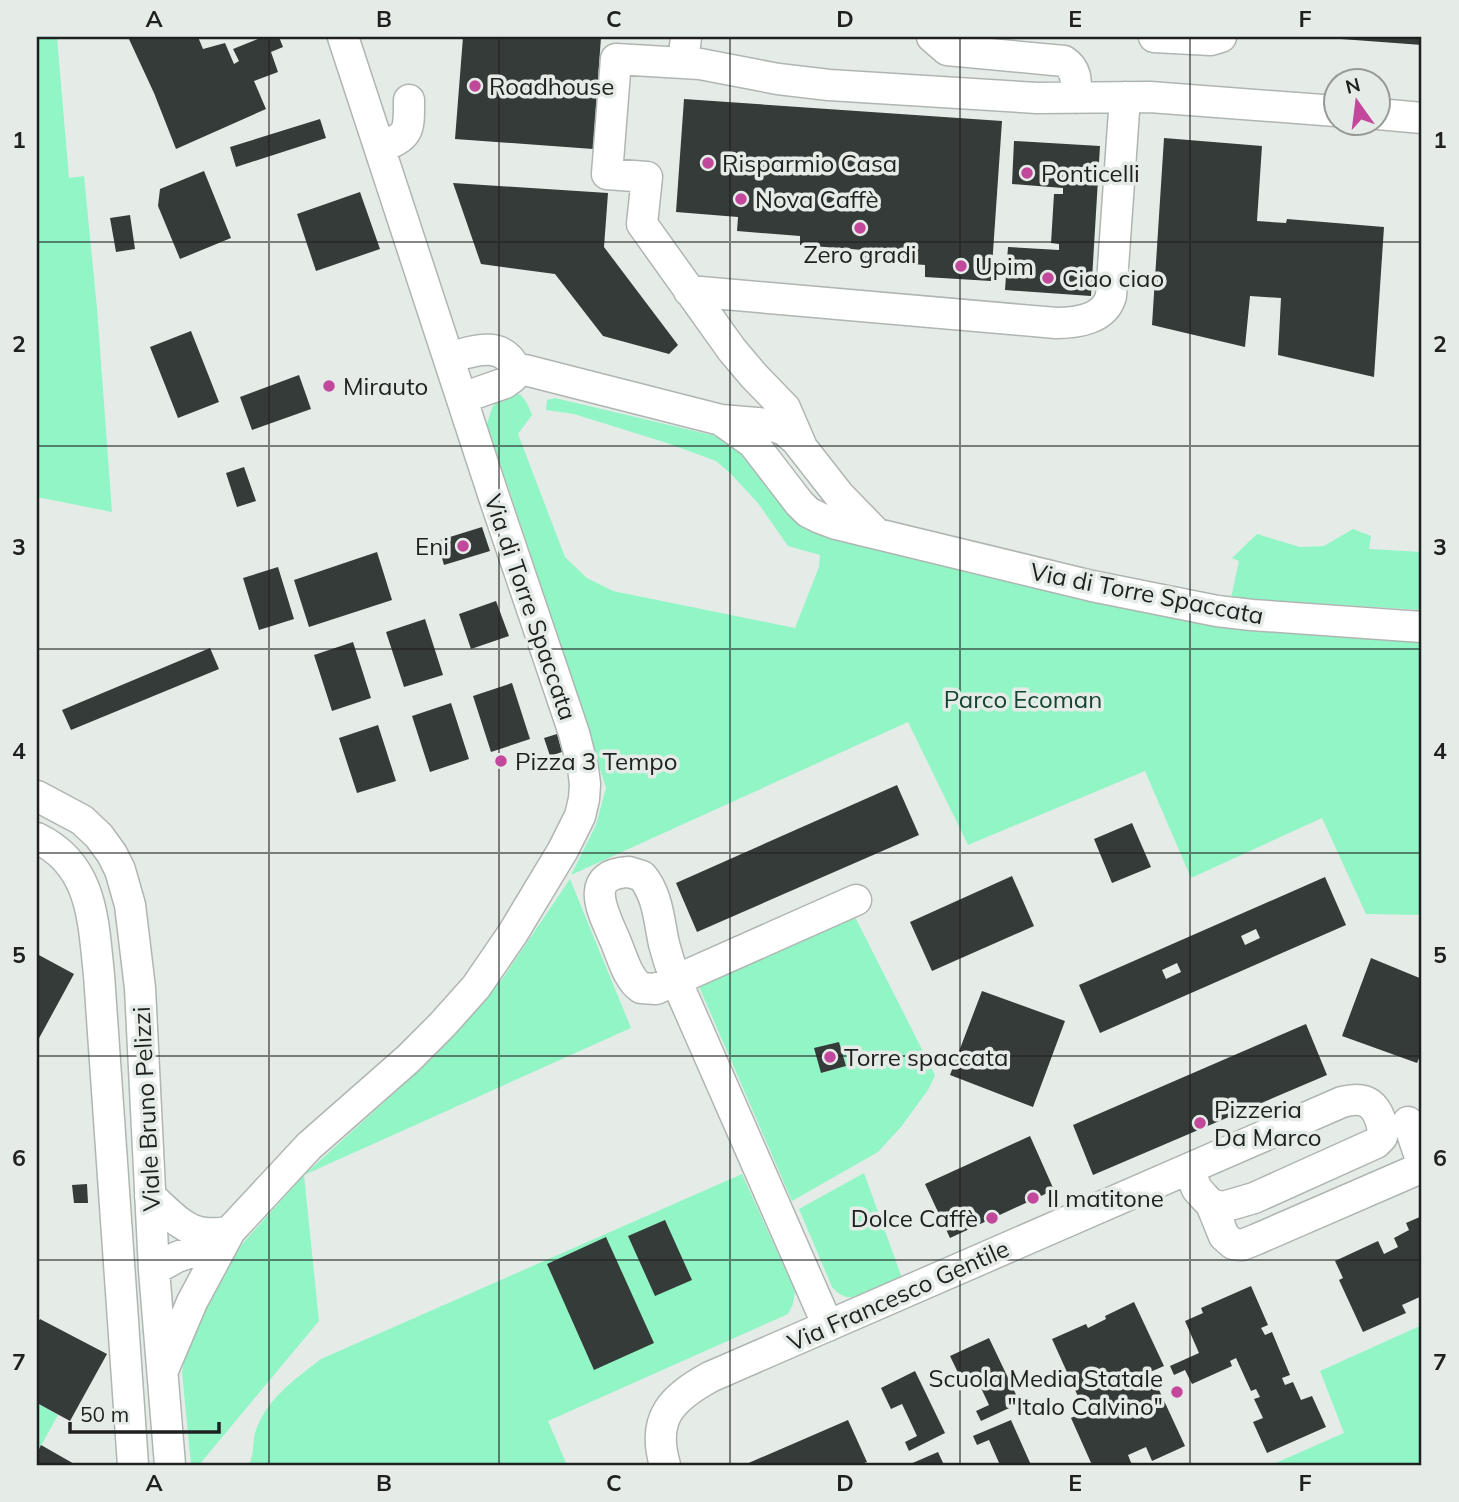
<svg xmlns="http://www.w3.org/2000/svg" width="1459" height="1502" font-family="Mulish,sans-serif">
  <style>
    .green { fill: #91f5c6; fill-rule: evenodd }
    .building { fill: #353b38; fill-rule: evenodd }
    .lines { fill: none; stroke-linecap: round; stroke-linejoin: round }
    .minor-casing { stroke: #afb6b2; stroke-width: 33 }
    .minor { stroke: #fff; stroke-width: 30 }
    .grid { fill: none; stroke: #1f2120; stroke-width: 2; stroke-opacity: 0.55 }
    .poi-dot { fill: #c2489b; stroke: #e5ece8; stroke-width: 2.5 }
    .labels { text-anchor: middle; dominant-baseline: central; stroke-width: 7; stroke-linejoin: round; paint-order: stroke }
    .poi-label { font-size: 24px; fill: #1f2120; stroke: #e5ece8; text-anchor: start }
    .street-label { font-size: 24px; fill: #1f2120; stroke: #e5ece8 }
    .park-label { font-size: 24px; fill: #154530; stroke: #e5ece8 }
    .neatline { fill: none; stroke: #1f2120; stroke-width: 2.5 }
    .grid-label { font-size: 23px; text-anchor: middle; font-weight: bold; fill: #1f2120 }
  </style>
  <rect width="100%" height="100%" fill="#e5ece8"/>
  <path class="green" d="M37,37H57L69,178L84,176L97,308L112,512L37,497Z
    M520,394L527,403L532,415L518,434L565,557L587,578L613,591L795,628L819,567L820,555L788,546L758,503L729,472L716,461L667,443L574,414L546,410L547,400L555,398L737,441L803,523L1090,601L1232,629L1422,643V915L1366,914L1322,818L1191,878L1145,771L968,845L908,722L571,875L596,825L606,788L560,642L487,424L492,408L499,397Z
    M1353,529L1371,536L1369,549L1422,552V610L1231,598L1239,561L1232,558L1257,534L1300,547L1324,546Z
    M570,879L631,1028L304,1175L319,1321L199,1465H191L182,1372L190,1336L221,1275L243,1243L304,1175L435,1056L503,978Z
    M853,913L935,1075L928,1090L901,1127L878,1152L792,1201L697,982ZM839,1042L846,1066L822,1073L815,1049Z
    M864,1173L902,1278C889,1283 860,1299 847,1297C841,1296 836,1291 832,1287L799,1209Z
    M742,1174L795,1291L793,1304L788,1314L548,1421L567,1465H248C255,1455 252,1444 255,1433C266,1399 294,1380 321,1359Z
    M1422,1325V1465H1271L1344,1433L1320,1371Z
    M37,1403L58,1415L37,1453Z"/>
  <path class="building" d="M128,37H198L203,49L225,43L234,64L239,61L233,49L263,37H279L283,47L271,52L278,72L254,81L266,109L176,149L154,93Z
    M463,37H601L593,149L455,139Z
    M1341,37H1422V45L1341,39Z
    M684,99L1002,121L991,281L925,277V265L862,260L863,250L800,245V236L737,231L738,217L676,212Z
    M320,119L326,138L236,167L230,147Z
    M1164,138L1262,146L1257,221L1286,223L1287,219L1384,227L1374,377L1278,355L1281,298L1250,296L1245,347L1152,325Z
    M1014,141L1100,146L1091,296L1005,290L1008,247L1059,250V244L1051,243L1054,194H1063V188L1012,184Z
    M204,171L231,238L180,259L158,206L160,189Z
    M453,183L608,193L604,247L678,345L669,354L603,336L555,274L481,264Z
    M360,192L380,249L316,271L297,214Z
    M130,215L135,249L116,252L110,218Z
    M191,331L219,402L178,418L150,347Z
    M299,375L311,409L252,430L240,397Z
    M244,467L256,501L237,507L226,473Z
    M482,527L490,551L444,565L437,541Z
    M377,552L392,600L309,627L294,580Z
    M278,567L294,619L259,630L243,578Z
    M496,601L509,636L471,649L459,614Z
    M425,619L443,675L404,687L386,632Z
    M353,642L371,698L332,711L314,655Z
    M210,648L219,669L71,730L62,710Z
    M512,683L530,739L491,752L473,696Z
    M451,703L469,759L430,772L412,716Z
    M378,725L396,781L357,793L339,738Z
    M557,734L562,752L550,756L544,738Z
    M897,785L919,835L697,932L676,883Z
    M1132,823L1151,867L1112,883L1094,839Z
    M1012,876L1034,926L932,971L910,922Z
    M1325,877L1346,925L1100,1033L1079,985ZM1256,929L1260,938L1245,945L1241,936ZM1177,963L1181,972L1166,979L1162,970Z
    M37,954L74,974L37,1042Z
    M1371,958L1422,979V1051L1417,1063L1342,1036Z
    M982,991L1065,1021L1033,1107L950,1075Z
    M1306,1024L1327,1075L1093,1175L1073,1125Z
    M839,1042L846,1066L821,1073L814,1048Z
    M1030,1136L1054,1190L950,1238L925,1184Z
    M87,1184L88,1203H74L72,1185Z
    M1422,1216V1296L1402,1305L1406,1313L1363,1332L1339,1280L1343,1278L1335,1261L1378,1241L1384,1254L1398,1247L1394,1238L1409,1230L1406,1223Z
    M665,1220L692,1280L655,1296L628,1236Z
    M606,1237L654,1343L594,1370L547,1264Z
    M1251,1286L1268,1325L1261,1328L1265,1335L1272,1332L1290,1375L1282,1378L1285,1385L1293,1382L1301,1400L1312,1396L1326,1427L1267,1453L1253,1422L1263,1418L1254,1399L1260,1397L1256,1389L1251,1391L1236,1358L1230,1361L1232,1366L1192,1384L1185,1370L1174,1375L1170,1366L1199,1353L1185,1321L1203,1313L1201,1308Z
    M1134,1302L1164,1366L1134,1379L1137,1387L1154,1379L1185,1446L1152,1461L1146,1447L1128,1455L1132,1465H1092L1071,1418L1092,1408L1088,1400L1081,1403L1052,1339L1086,1324L1088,1328L1106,1319L1105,1316Z
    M40,1319L107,1354L70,1421L37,1403V1324Z
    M989,1338L1020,1403L981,1421L976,1411L989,1405L974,1373L961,1379L950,1356Z
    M915,1371L945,1433L909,1451L905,1442L917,1436L902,1404L891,1409L881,1388Z
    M848,1420L867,1462L859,1465H744Z
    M1011,1420L1031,1465H1000L989,1440L977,1445L973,1436Z
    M41,1445L76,1465H37V1453Z
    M938,1452L944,1465H908Z"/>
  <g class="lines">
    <g class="minor-casing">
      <path id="minor" d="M932,37L947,50L1064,61C1078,70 1076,83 1076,98
        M1154,37L1211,40L1221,37
        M683,63L686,37
        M1378,114L1422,118
        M380,148C410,135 409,132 409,100
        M689,291L1056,323C1077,323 1105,319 1111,296L1125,97
        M449,358C473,351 503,339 516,370L513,377L505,383L462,398
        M516,370H525L721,420L768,424L784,430L796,440L839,495L876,533
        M721,420L753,443L799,503L808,512L820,518L836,524L1092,586L1217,611L1252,615L1422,627
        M801,445L785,408L754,376L732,350L642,224L647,177L607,174L616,59L700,64L778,79L829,85L1037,98L1150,97L1336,111
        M37,796L82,820L99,836L112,854L120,870L130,905L140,988L154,1270L170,1465
        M37,838C93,865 93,920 99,975L133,1465
        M629,872L642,876C658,895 659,921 664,944C667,956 671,968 676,980L656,989L641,988C627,978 622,956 615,940C604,914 581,874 629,872Z
        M150,1196C166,1210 184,1232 206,1233C213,1234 221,1233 229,1232
        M1211,1204L1224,1236L1233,1244L1242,1245L1257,1239L1416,1170L1419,1166L1420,1157L1408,1122
        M154,1270L177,1257L209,1246L229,1232L309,1146L408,1059L442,1025L476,987L513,933L563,850L580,816L584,799L585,784L583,768L574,733L493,494L343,37
        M828,1326L676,980L856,900
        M164,1368L192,1302L229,1233
        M665,1465C651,1418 672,1398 710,1377L1342,1102C1361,1097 1373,1100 1380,1119C1383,1126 1383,1130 1382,1137L1376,1143L1254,1198L1223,1207L1211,1204L1204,1197L1197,1189L1188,1169"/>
    </g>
    <use href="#minor" class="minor"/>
  </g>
  <path class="grid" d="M269,37V1465M499,37V1465M730,37V1465M960,37V1465M1190,37V1465M37,242H1422M37,446H1422M37,649H1422M37,853H1422M37,1056H1422M37,1260H1422"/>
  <g class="poi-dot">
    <circle cx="475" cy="86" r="7"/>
    <circle cx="708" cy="163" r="7"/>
    <circle cx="1027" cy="173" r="7"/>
    <circle cx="741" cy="199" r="7"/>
    <circle cx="860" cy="228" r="7"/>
    <circle cx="961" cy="266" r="7"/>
    <circle cx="1048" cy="278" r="7"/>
    <circle cx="329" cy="386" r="7"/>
    <circle cx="463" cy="546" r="7"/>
    <circle cx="501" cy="761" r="7"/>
    <circle cx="830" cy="1057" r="7"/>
    <circle cx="1200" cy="1123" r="7"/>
    <circle cx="1033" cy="1198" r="7"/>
    <circle cx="992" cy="1218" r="7"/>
    <circle cx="1177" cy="1392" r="7"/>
  </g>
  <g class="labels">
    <g class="poi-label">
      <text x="489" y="86">Roadhouse</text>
      <text x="722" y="163">Risparmio Casa</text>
      <text x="1041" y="173">Ponticelli</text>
      <text x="755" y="199">Nova Caffè</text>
      <text x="860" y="254" text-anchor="middle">Zero gradi</text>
      <text x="975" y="266">Upim</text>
      <text x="1062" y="278">Ciao ciao</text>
      <text x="343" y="386">Mirauto</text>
      <text x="449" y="546" text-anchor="end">Eni</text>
      <text x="515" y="761">Pizza 3 Tempo</text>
      <text x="844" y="1057">Torre spaccata</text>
      <text x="1214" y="1109">Pizzeria<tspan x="1214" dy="28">Da Marco</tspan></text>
      <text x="1047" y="1198">Il matitone</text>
      <text x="978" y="1218" text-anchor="end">Dolce Caffè</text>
      <text x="1163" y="1378" text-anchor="end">Scuola Media Statale<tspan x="1163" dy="28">"Italo Calvino"</tspan></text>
    </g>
    <g class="street-label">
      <text transform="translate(1147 593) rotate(11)">Via di Torre Spaccata</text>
      <text transform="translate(531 607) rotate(71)">Via di Torre Spaccata</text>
      <text transform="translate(146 1109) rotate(-93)">Viale Bruno Pelizzi</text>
      <text transform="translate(898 1295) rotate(-24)">Via Francesco Gentile</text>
    </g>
    <g class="park-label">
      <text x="1023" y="699">Parco Ecoman</text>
    </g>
  </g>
  <rect width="1459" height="1502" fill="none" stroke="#e5ece8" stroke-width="77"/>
  <g transform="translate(1357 102) rotate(346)"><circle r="33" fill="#e5ece8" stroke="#969b98" stroke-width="2"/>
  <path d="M0-5L12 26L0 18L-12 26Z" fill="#c2489b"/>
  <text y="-10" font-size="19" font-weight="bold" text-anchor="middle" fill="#1f2120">N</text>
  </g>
  <path d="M70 1422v10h149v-10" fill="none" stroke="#1f2120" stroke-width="3.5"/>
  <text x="80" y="1422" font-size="21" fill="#1f2120" stroke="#e5ece8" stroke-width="5" paint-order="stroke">50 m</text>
  <rect x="38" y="38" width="1382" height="1426" class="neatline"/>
  <g class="grid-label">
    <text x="154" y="27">A</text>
    <text x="384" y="27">B</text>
    <text x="614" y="27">C</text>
    <text x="845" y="27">D</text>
    <text x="1075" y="27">E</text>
    <text x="1305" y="27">F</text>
    <text x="19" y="148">1</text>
    <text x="1440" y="148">1</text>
    <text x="19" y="352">2</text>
    <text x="1440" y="352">2</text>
    <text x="19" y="555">3</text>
    <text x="1440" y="555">3</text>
    <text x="19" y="759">4</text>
    <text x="1440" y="759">4</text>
    <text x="19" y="963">5</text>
    <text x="1440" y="963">5</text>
    <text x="19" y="1166">6</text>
    <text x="1440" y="1166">6</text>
    <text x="19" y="1370">7</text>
    <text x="1440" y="1370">7</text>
    <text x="154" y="1491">A</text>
    <text x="384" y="1491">B</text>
    <text x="614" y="1491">C</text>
    <text x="845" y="1491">D</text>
    <text x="1075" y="1491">E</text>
    <text x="1305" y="1491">F</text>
  </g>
</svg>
